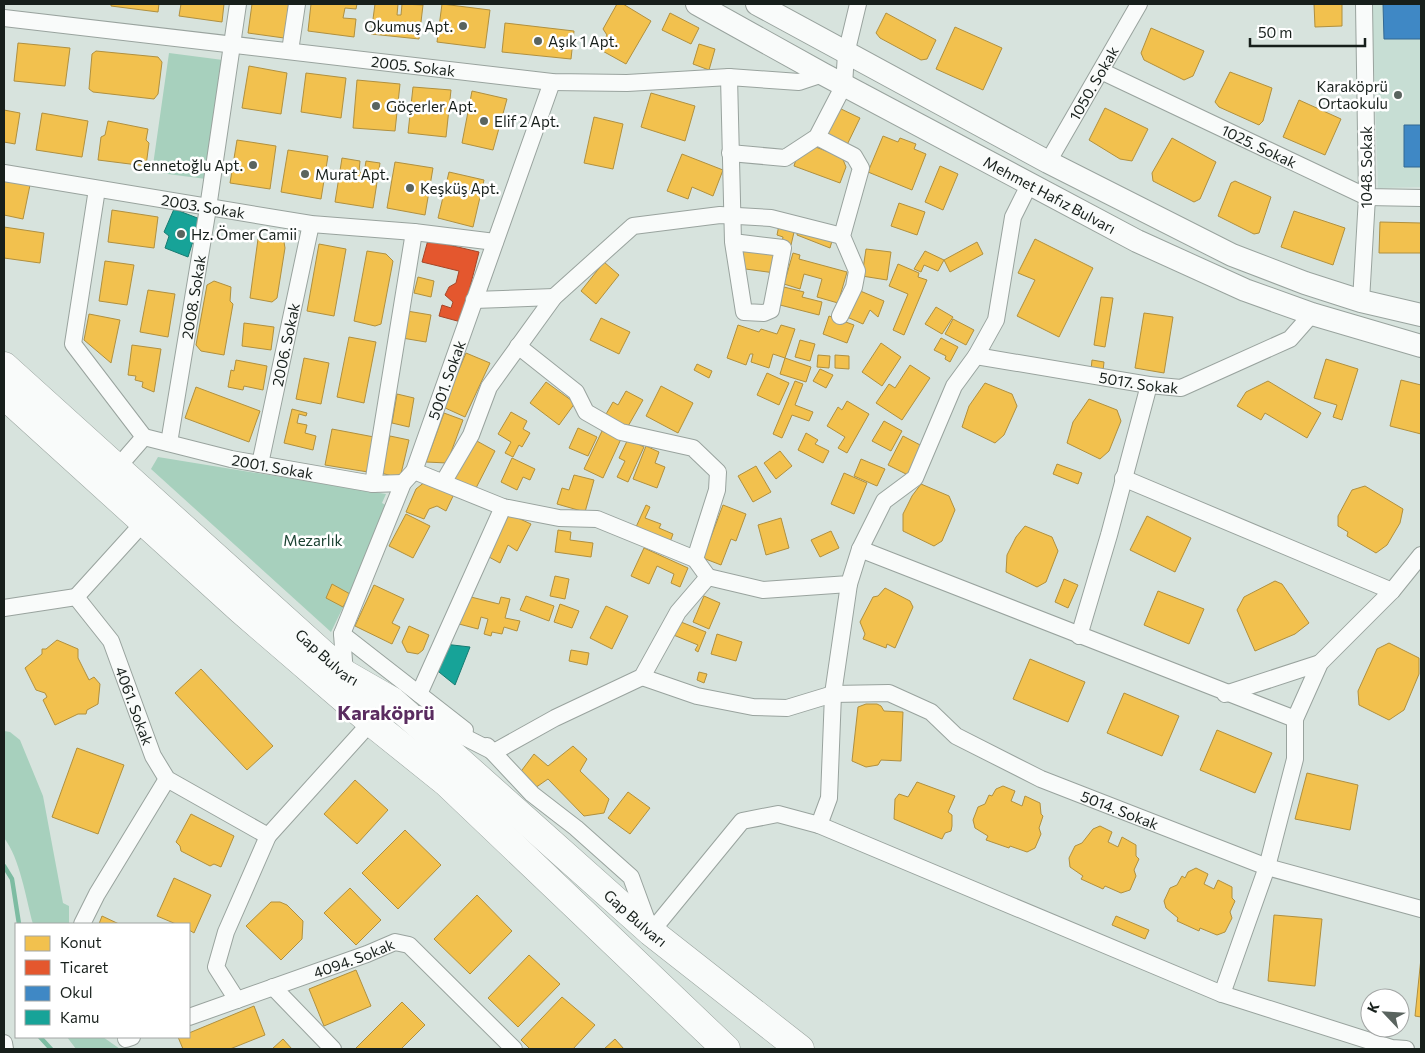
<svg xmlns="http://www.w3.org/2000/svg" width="1425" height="1053" font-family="Commissioner,sans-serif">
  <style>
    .built { fill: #c7ded4 }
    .green { fill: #a7d0bd }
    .homes { fill: #f2c14e; stroke: #b0903f }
    .shops { fill: #e4572e; stroke: #a64628 }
    .schools { fill: #3f88c5; stroke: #336892 }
    .public { fill: #17a398; stroke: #177b72 }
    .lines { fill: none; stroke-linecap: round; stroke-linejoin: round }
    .stream { stroke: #7dbca2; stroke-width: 4.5 }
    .minor-casing { stroke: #99a39e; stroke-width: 18 }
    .secondary-casing { stroke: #99a39e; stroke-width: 24 }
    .trunk-casing { stroke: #99a39e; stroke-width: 29 }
    .minor { stroke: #f9fbfa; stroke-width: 16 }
    .secondary { stroke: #f9fbfa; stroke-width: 22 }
    .trunk { stroke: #f9fbfa; stroke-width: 28 }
    .poi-dot { fill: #5a645f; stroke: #fff; stroke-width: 2 }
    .labels { text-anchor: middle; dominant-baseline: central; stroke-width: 5; stroke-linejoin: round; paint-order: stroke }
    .poi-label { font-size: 15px; fill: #171f1b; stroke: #fff; text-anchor: start }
    .street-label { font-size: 15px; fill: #171f1b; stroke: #fff }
    .park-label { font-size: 15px; fill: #1a4131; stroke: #fff }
    .district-label { font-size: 20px; font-weight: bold; fill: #5a2c60; stroke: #fff }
  </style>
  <rect width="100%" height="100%" fill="#d7e3dd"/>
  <path class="built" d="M1372,4H1421V187L1378,188Z"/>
  <path class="green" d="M169,53L223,60L206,179L152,172Z
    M158,457L386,494L382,503L391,508L331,632L151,469Z
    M4,731L10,732L20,740L43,796L63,903L69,906V924H33C26,899 20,858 4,838Z
    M67,1037H103L120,1049H76Z"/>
  <path class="homes" d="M111,4H159L158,12L111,6Z
    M181,4H224L222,22L179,16Z
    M252,4H289L284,38L248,33Z
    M311,4H357L356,9L345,8L343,18L356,19L354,37L308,31Z
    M375,4H398L397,15H401L402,4L423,5L419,39L371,34Z
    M442,4L490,10L485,48L437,42Z
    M617,4H623L651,21L626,64L599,49L607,35L603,29Z
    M1314,4H1342V26L1315,27Z
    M670,13L699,28L691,44L662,30Z
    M886,13L936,40L927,59L921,60L880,38L876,33Z
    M505,23L574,31L571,59L502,52Z
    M955,27L1002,48L983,90L936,69Z
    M1151,28L1204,51L1193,76L1184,80L1144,60L1141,53Z
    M18,43L70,48L65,86L14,81Z
    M699,44L715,49L709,70L693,64Z
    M96,51L158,57L162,62L158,94L154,99L93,92L89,89L92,54Z
    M249,66L287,73L281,114L242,108Z
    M1230,72L1272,88L1263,121L1259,125L1219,107L1215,102Z
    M306,73L346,78L341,118L301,112Z
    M357,80L400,84L395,131L353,128Z
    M413,87L451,90L446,137L408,133Z
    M472,91L507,99L493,150L462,143Z
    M651,93L695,106L685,141L641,127Z
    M1299,100L1341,119L1325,155L1283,137Z
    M839,108L860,118L845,149L824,140Z
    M1105,108L1148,129L1132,161L1120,159L1089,140Z
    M4,110L20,113L15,144L4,142Z
    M42,113L88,121L82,157L36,150Z
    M594,117L623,124L613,169L584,163Z
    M108,121L148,129L146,140L149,143L146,166L98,160L101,137L105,135Z
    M883,136L898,142L900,138L916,144L914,149L926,154L912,190L868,172Z
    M1172,138L1216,162L1200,199L1194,202L1153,181L1152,173Z
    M237,140L276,146L270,189L230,183Z
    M813,146L842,157L846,167L840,183L794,166L797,156Z
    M288,150L328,156L321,199L281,192Z
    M682,154L723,170L713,196L692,187L688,199L667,191Z
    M342,158L360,161L359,172L364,173L366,161L380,163L373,208L335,202Z
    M395,162L433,168L425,215L387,208Z
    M940,166L958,174L943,210L925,202Z
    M449,172L484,180L473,227L438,218Z
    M4,180L30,185L23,219L4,215Z
    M1235,181L1271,197L1259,233L1254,234L1218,216L1231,183Z
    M899,203L925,212L917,235L891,226Z
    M112,210L158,217L154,248L108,242Z
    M1294,211L1345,228L1333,265L1281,247Z
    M1380,222L1421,223V253H1379Z
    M779,225L795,228L791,245L782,242L783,237L777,235Z
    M4,227L44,233L40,263L4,258Z
    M798,227L832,241L830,248L797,235Z
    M271,237L284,242L285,248L277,298L272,302L250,298L258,239Z
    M1035,239L1093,268L1059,337L1017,316L1035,280L1018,273Z
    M977,242L983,254L950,272L944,260Z
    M319,244L346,249L334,316L307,311Z
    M741,248L779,250L775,273L738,268Z
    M866,249L891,252L887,280L862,276Z
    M367,251L386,254L393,261L381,324L375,326L354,321Z
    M925,251L944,260L938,271L924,265L921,272L914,269Z
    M793,253L800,255L799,259L847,272L838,303L817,297L822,279L804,274L800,289L784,284Z
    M105,261L134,265L127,305L99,301Z
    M604,262L619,275L596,304L581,291Z
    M898,264L919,273L918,277L927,280L904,335L893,330L908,294L889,286Z
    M418,277L434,281L431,297L414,293Z
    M214,281L231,287L230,301L233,304L224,355L201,351L196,345L207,285Z
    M784,287L804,292L802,297L822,302L819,315L780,305Z
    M148,290L175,294L168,337L140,332Z
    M858,290L884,301L878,317L870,310L863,324L847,317Z
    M1101,297L1113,298L1105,347L1094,345Z
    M936,307L953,317L942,334L925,324Z
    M407,311L431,315L426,342L402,338Z
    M1144,313L1173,317L1164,373L1135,368Z
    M89,314L120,320L111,363L84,340Z
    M829,316L854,325L847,343L823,334Z
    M601,318L630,332L619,354L590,340Z
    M953,319L974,330L966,345L945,334Z
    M244,323L274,327L271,350L242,346Z
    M738,325L759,332L761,329L777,334L781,325L795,329L785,358L773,354L769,368L751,362L753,354H750L746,365L727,358Z
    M349,337L376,342L364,403L337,397Z
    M941,338L958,347L950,362L945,359L946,356L934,350Z
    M800,340L815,344L810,361L795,357Z
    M881,343L901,357L882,386L862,372Z
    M132,345L161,349L154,392L142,387L143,382L135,380L136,376L128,375Z
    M466,353L490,363L465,417L443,407Z
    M818,355L830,356L829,368L817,367Z
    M835,355L849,356V369L835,368Z
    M304,358L329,363L321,404L296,399Z
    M785,358L811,367L806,382L780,374Z
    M1326,359L1358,369L1342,420L1333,417L1337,405L1314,398Z
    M236,360L267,366L263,390L244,386L243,390L228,387L231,370L234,371Z
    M1092,360L1104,362L1103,371L1091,370Z
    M697,364L712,371L709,378L694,370Z
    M910,365L930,378L902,420L876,403L889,384L895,388Z
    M820,369L833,375L826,388L813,381Z
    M767,373L789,383L779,405L757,395Z
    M1401,380L1421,385V434L1390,426Z
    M795,381L803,384L795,405L813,412L809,421L792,415L782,438L773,434Z
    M1268,381L1321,413L1307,438L1265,413L1261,420L1237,406L1246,392Z
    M546,382L575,403L559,425L530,403Z
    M985,383L1012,394L1017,406L1004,435L995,443L962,427L969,406Z
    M661,386L693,403L678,433L646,416Z
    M196,387L260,411L249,442L185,418Z
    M626,391L643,400L627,428L605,416L613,402L618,405Z
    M397,394L414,398L409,427L392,423Z
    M1089,399L1117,410L1121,421L1109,451L1100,459L1067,443L1073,422Z
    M847,401L869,414L847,453L838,448L845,437L827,426L838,407L842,410Z
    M292,409L307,413L306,416L299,414L297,423L307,425L305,433L316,436L313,450L284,443Z
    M511,412L527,421L523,429L530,433L522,447L519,445L513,457L505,453L511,442L498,434Z
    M444,413L463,420L447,463L426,462Z
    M884,421L902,431L891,451L872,441Z
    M578,428L597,437L588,456L569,448Z
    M332,429L374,437L368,472L325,465Z
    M602,431L621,439L603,478L584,469Z
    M806,433L818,440L815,444L829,451L823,463L798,450Z
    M390,436L409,440L400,478L381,473Z
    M903,436L924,447L910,476L888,465Z
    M628,439L644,447L628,482L617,477L625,461L619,458Z
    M475,440L495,451L475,490L454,479Z
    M646,446L659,452L655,463L665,467L657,488L633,479Z
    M780,451L792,466L776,479L764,463Z
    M512,458L535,469L530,480L523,477L517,490L501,482Z
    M861,459L885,469L877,486L854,476Z
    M1057,464L1082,473L1078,484L1053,474Z
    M756,466L771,492L753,502L738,476Z
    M844,473L867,483L854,514L831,504Z
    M574,475L594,480L585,512L557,504L562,488L569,490Z
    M426,481L454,494L446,511L437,506L429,509L424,519L406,512L416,489Z
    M921,484L949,496L955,510L942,541L934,546L903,531V514L912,496Z
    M1365,486L1403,509L1400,523L1387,545L1376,553L1347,536L1348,532L1338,526V516L1352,490Z
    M646,505L650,507L645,518L661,524L659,528L673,534L670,542L636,527Z
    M723,505L746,514L736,541L731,539L721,565L703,558Z
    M406,514L430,526L413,558L389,546Z
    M509,514L531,524L517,551L508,545L500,563L489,557Z
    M1147,516L1191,538L1175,572L1130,550Z
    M781,518L789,548L766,555L758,525Z
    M1025,526L1052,537L1058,551L1046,582L1037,587L1006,572L1007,555L1016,537Z
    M558,530L571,532L570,540L593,543L591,557L555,552Z
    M831,531L839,548L820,557L811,540Z
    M644,548L688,568L680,587L671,583L674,574L657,566L649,584L631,576Z
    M555,576L569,579L565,599L550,596Z
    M1064,579L1078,585L1068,608L1055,602Z
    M1275,581L1282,584L1309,623L1295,634L1255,651L1237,610L1244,597Z
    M332,584L350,594L343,607L326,598Z
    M374,585L404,599L392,623L400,627L392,644L355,626Z
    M885,588L910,601L913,607L895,648L887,644L886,648L863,639L865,634L860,622L873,597L878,596Z
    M1158,591L1204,609L1189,644L1144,625Z
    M467,596L499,604L501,597L510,599L505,618L520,621L517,631L504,627L502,634L492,632L491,636L484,634L488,619L481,617L478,629L459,624Z
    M526,596L554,606L549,621L520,610Z
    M704,596L720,603L709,629L693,622Z
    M560,604L579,611L572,628L554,622Z
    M606,606L628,616L612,649L590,638Z
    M676,620L706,632L698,652L695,650L698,645L671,634Z
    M409,626L429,635L423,650L418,654L407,652L402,642Z
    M717,634L742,642L736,661L711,654Z
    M57,640L78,649V658L89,680L94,677L100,684L98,704L87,710L86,714H78L55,725L43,700L47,697L45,693L36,690L25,668L42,654V649H46Z
    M1389,643L1419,658V674L1404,710L1389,720L1359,705L1358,691L1377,649Z
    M571,650L589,653L587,665L569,661Z
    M1030,659L1085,682L1068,722L1013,699Z
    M201,669L273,746L247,770L175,693Z
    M699,672L707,674L704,683L697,680Z
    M1124,693L1179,716L1162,756L1107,733Z
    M866,704H877L881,706L884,711L903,712L901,761L881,760L878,765L866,767L852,761L858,707Z
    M1217,730L1272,753L1255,793L1200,770Z
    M573,746L587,759L580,771L609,799L604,813L584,816L548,779L535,788L519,774L534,754L548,766Z
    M77,748L124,765L98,834L52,817Z
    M1307,773L1358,785L1350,830L1295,819Z
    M355,780L388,810L357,844L324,814Z
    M917,782L955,796L948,812L952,815V826L951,831L945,833L942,839L894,819L895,799L899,794L908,797Z
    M1003,786L1015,791L1011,801L1022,806L1025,796L1040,803L1041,814L1043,816L1039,828L1041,834L1035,848L1027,852L1010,846L1009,848L986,840L988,836L975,828L973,820L978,807L985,804L989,795L992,796L996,789Z
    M628,792L650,808L630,834L608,818Z
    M191,814L234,836L221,867L214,864L210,866L181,851L180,846L176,842Z
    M1100,826L1112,832L1108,842L1118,847L1122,837L1136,845V856L1139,859L1134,870L1136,876L1130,890L1121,893L1105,886L1103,889L1081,879L1083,876L1070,867L1069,858L1075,846L1082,843L1093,829Z
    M405,830L441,865L398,909L362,873Z
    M1196,868L1208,874L1204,884L1214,889L1218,880L1232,887V898L1235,901L1230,912L1232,918L1225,932L1217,935L1200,928L1199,931L1177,921L1178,918L1166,908L1164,901L1170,888L1177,885L1182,876L1185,878L1188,872Z
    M174,878L211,895L194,933L189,930V924H176L157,916Z
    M350,888L381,920L356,945L324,913Z
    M477,895L512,931L470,974L434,939Z
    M271,902H280L287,905L303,921L302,939L281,960L246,926Z
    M1274,915L1322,919L1315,986L1268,981Z
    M102,916L119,924H99Z
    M1116,916L1149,930L1145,939L1112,925Z
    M529,955L560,984L518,1027L488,998Z
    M1421,958V1017L1415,1016Z
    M356,970L371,1006L324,1026L309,989Z
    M562,997L595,1025L573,1049H530L521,1040Z
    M402,1002L425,1025L401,1049H355Z
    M254,1006L265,1035L230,1049H183L178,1037H189V1033Z
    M283,1039L292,1049H272Z
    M615,1039L624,1049H604Z"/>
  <path class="shops" d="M428,240L479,252L461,322L439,316L442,305L451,308L453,302L445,295L449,287L456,283L459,271L422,262Z"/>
  <path class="schools" d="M1383,4H1421V39H1384Z
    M1404,125H1421V167H1404Z"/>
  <path class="public" d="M174,209L200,219L188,257L165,248L169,236L164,232Z
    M444,644L470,647L455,685L434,668Z"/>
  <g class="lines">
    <path class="stream" d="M4,866L12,879L19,924
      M40,1037L51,1049"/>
    <g class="minor-casing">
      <g id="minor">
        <path id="s1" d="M4,18L552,82L627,83L729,77L799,82L823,74"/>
        <path d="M290,51L297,4"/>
        <path id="s2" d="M1101,71L1367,197L1421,198"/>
        <path d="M729,77L733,242L744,312L764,313L771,310L783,248L733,242"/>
        <path d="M817,137L854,156L861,168L842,236L857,271L854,287L840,316"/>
        <path d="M730,153L785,158L817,137L844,85L846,54L858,4"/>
        <path id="s3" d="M1048,162L1139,4"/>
        <path id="s4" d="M4,173L311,224L414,232L495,242"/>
        <path d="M97,189L73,344L144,437L117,468"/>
        <path d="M474,300L554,297"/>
        <path d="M1361,301L1367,197L1364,4"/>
        <path d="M518,346L576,392L586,412L621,432L693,448L718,472L717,490L695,559L708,577"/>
        <path id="s5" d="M976,356L1149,385L1181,388L1290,339L1312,314"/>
        <path id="s6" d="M144,437L231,459L373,484L403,483"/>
        <path id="s7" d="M169,443L208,208L238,4"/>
        <path id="s8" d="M260,464L311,224"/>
        <path d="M414,471L503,507L559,518L597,519L695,559"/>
        <path d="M1123,478L1392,591"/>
        <path d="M444,481L471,435L489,387L554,297L633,226L720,215L771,218L842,236"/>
        <path d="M373,484L414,232"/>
        <path d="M860,549L1295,719"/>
        <path d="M76,597L144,522"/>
        <path id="s9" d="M4,608L76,597L111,641L153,756L167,779L268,836"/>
        <path d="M342,634L465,730"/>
        <path d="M1079,636L1109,535L1149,385"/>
        <path id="s10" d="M345,674L342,634L403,483L414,471L552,82"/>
        <path id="s11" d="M642,677L697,696L753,707L787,708L833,694L889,693L931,712L956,736L1041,779L1267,867L1421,909"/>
        <path d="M419,694L503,507"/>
        <path d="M1225,694L1320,663"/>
        <path d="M419,714L494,752L555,718L642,677L678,612L708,577L763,590L849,584L860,549L884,501L915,478L954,386L976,356L996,320L1013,217L1029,185"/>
        <path d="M487,746L532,794L576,828L631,877L649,926"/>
        <path d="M819,825L829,798L833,694L849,584"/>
        <path d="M82,924L97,894L167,779"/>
        <path d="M651,932L742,821L778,814L819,825L1222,994L1392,1048L1406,1049"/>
        <path d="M273,987L333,1049"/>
        <path d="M1222,994L1267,867L1295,759V719L1320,663L1392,591L1421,555"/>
        <path d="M237,1000L216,967L226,932L268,836L371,722"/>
        <path id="s12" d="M189,1017L367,954L395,942L409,945L514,1049"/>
        <path d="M126,1039L132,1037"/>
        <path d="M4,1043L5,1049"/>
      </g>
    </g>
    <g class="secondary-casing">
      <g id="secondary">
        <path id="s13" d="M697,4L823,74L1137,241L1245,290L1312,314L1421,346"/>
        <path d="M757,4L1048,162L1232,255L1305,283L1361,301L1421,315"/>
      </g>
    </g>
    <g class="trunk-casing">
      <g id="trunk">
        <path id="s14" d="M4,366L345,674L392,701L651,932L800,1049"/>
        <path d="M4,395L241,610L371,722L447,783L726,1049"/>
      </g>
    </g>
    <use href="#minor" class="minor"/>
    <use href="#secondary" class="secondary"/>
    <use href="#trunk" class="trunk"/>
  </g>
  <g class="poi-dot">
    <circle cx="463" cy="26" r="5"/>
    <circle cx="538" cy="41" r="5"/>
    <circle cx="1398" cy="95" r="5"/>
    <circle cx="376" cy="106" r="5"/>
    <circle cx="484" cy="121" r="5"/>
    <circle cx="253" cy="165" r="5"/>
    <circle cx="305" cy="174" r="5"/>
    <circle cx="410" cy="188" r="5"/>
    <circle cx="181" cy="234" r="5"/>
  </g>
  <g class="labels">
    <g class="poi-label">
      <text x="453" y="26" text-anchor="end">Okumuş Apt.</text>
      <text x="548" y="41">Aşık 1 Apt.</text>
      <text x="1388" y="86" text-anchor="end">Karaköprü<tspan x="1388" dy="17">Ortaokulu</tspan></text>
      <text x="386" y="106">Göçerler Apt.</text>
      <text x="494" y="121">Elif 2 Apt.</text>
      <text x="243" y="165" text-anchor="end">Cennetoğlu Apt.</text>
      <text x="315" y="174">Murat Apt.</text>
      <text x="420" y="188">Keşküş Apt.</text>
      <text x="191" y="234">Hz. Ömer Camii</text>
    </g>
    <g class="street-label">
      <text stroke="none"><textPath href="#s1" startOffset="412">2005. Sokak</textPath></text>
      <text stroke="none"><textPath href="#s3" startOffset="91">1050. Sokak</textPath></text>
      <text stroke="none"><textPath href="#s2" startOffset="175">1025. Sokak</textPath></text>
      <text transform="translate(1366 167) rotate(-90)">1048. Sokak</text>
      <text stroke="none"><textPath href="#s13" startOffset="401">Mehmet Hafız Bulvarı</textPath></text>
      <text stroke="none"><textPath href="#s4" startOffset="202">2003. Sokak</textPath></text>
      <text stroke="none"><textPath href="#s7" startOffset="148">2008. Sokak</textPath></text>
      <text stroke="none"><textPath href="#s8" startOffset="122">2006. Sokak</textPath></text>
      <text stroke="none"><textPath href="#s10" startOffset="316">5001. Sokak</textPath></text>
      <text stroke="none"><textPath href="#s5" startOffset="165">5017. Sokak</textPath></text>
      <text stroke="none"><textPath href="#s6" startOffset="132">2001. Sokak</textPath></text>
      <text stroke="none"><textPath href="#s14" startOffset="435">Gap Bulvarı</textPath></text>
      <text stroke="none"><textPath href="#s9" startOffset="198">4061. Sokak</textPath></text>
      <text stroke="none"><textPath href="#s11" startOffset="514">5014. Sokak</textPath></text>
      <text stroke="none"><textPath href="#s14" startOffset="840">Gap Bulvarı</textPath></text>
      <text stroke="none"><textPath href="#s12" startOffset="175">4094. Sokak</textPath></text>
    </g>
    <g class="park-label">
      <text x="313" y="540">Mezarlık</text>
    </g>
    <g class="district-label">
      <text x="386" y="712">Karaköprü</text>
    </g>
  </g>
  <rect width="1425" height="1053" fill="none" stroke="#171f1b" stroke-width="10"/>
  <rect x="15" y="923" width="175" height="115" fill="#ffffff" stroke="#a2a5a4"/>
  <rect x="25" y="936" width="25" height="15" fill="#f2c14e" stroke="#a2a5a4"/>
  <text x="60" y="948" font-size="15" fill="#171f1b">Konut</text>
  <rect x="25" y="960" width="25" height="15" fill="#e4572e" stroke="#a2a5a4"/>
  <text x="60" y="973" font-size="15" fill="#171f1b">Ticaret</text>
  <rect x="25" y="986" width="25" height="15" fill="#3f88c5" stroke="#a2a5a4"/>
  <text x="60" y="998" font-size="15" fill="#171f1b">Okul</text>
  <rect x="25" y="1010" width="25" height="15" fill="#17a398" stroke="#a2a5a4"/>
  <text x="60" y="1023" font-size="15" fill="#171f1b">Kamu</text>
  <g transform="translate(1385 1013) rotate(295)"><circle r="24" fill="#ffffff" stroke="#a2a5a4"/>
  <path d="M0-4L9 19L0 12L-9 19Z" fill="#5a645f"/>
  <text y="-8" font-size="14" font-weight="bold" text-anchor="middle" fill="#171f1b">K</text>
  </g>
  <path d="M1250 38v8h115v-8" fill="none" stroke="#171f1b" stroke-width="2.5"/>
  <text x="1258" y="38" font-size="15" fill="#171f1b" stroke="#ffffff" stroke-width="4" paint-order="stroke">50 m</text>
</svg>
